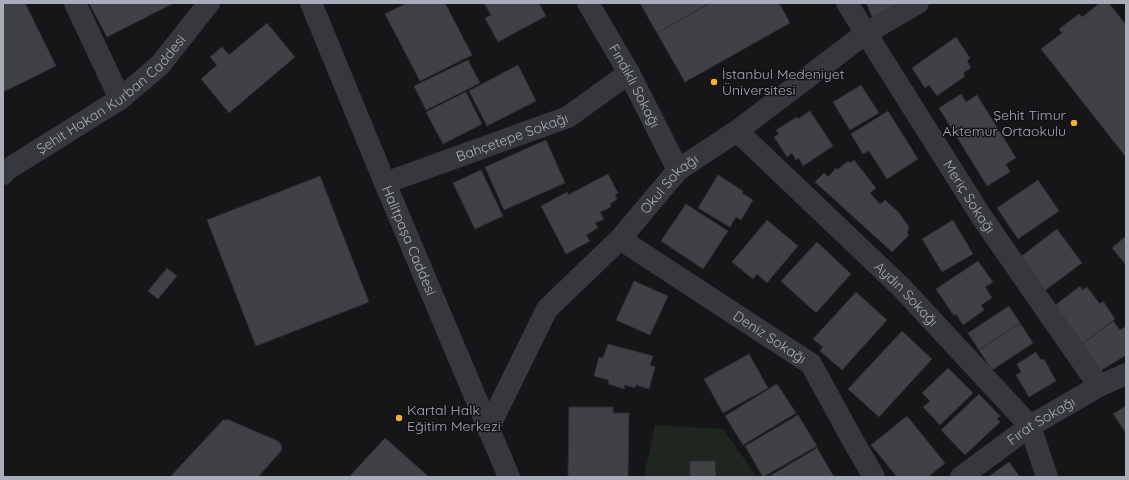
<svg xmlns="http://www.w3.org/2000/svg" width="1129" height="480" font-family="Quicksand,sans-serif">
  <style>
    .green { fill: #1e261f }
    .building { fill: #404145; stroke: #303034 }
    .lines { fill: none; stroke-linecap: round; stroke-linejoin: round }
    .minor { stroke: #37383d; stroke-width: 22 }
    .poi-dot { fill: #f2b134; stroke: #111113; stroke-width: 1.5 }
    .labels { text-anchor: middle; dominant-baseline: central; stroke-width: 3; stroke-linejoin: round; paint-order: stroke }
    .poi-label { font-size: 14px; fill: #a8adb8; stroke: #111113; text-anchor: start }
    .street-label { font-size: 14px; fill: #a8adb8; stroke: #111113 }
  </style>
  <rect width="100%" height="100%" fill="#161618"/>
  <path class="green" d="M655,425L723,429L757,477H644Z"/>
  <path class="building" d="M3,3H25L56,66L3,92Z
    M89,3H174L107,37Z
    M407,3H445L472,55L420,81L385,14Z
    M484,3H539L546,16L498,42L485,18L491,15Z
    M640,3H710L657,33Z
    M710,3H779L790,23L685,82L657,33Z
    M866,3H907L875,23Z
    M1100,3H1109L1126,25V157L1041,49L1062,33L1059,29L1079,14L1082,17Z
    M267,23L295,57L229,113L201,79L217,65L210,57L222,47L229,55Z
    M956,37L970,58L967,61L971,68L963,73L965,76L937,96L929,85L925,88L912,68Z
    M468,60L480,83L426,110L414,86Z
    M518,65L536,101L487,126L469,91Z
    M861,85L879,113L850,130L833,102Z
    M466,92L482,124L443,144L426,112Z
    M961,94L966,102L977,95L1016,158L1006,164L1010,172L987,186L939,108Z
    M810,111L833,146L803,166L799,158L796,160L792,153L787,157L774,137L779,134L776,130L797,117L798,119Z
    M888,111L918,159L887,179L869,151L863,154L851,134Z
    M546,140L565,183L504,210L485,167Z
    M854,160L876,188L870,193L880,204L885,200L899,213L909,227L907,234L909,235L892,252L815,182L824,173L828,177L836,168L837,170L848,161L850,163Z
    M481,170L503,216L475,229L453,183Z
    M608,174L618,193L615,195L617,199L610,204L611,207L600,212L604,219L595,223L598,228L586,235L590,241L566,254L541,206L567,192L568,195Z
    M718,175L743,191L742,193L753,200L741,220L736,217L730,227L698,208Z
    M320,176L369,302L256,346L207,220Z
    M1038,180L1059,211L1018,239L997,208Z
    M686,204L728,231L703,269L661,241Z
    M767,220L798,246L767,283L757,274L753,279L732,262Z
    M953,220L973,254L942,272L922,239Z
    M1057,229L1082,263L1044,291L1019,258Z
    M1126,236V265L1112,248Z
    M817,242L851,274L816,313L781,281Z
    M978,261L993,282L985,287L992,298L981,305L984,310L963,325L956,314L954,316L936,289Z
    M167,268L177,276L158,299L148,291Z
    M634,281L668,296L650,335L616,320Z
    M1080,286L1082,290L1087,287L1100,304L1103,301L1115,319L1081,345L1053,307Z
    M856,292L887,320L842,370L820,351L823,347L813,339Z
    M1009,306L1020,323L979,350L968,333Z
    M1113,321L1120,330L1125,327L1126,328V355L1100,371L1081,345Z
    M1020,323L1033,343L992,370L979,350Z
    M902,331L932,359L879,417L848,389Z
    M608,344L653,356L650,365L655,367L649,389L636,385L635,388L625,385L624,389L608,384L609,380L594,376L599,357L603,358Z
    M1036,352L1041,360L1044,359L1056,381L1029,397L1016,375L1021,372L1017,364Z
    M749,354L768,388L723,413L704,379Z
    M948,368L973,393L940,425L923,407L930,401L922,393Z
    M777,384L796,413L743,445L725,416Z
    M979,394L1000,416L997,419L1000,422L965,455L941,430Z
    M1126,406V433L1113,414Z
    M569,407H613V413H629L628,477H568Z
    M798,415L817,446L763,477L745,446Z
    M907,416L945,463L928,477H897L871,445Z
    M223,420H229L278,441L282,446L281,451L258,477H170Z
    M385,438L429,477H349Z
    M817,448L834,477H770V476Z
    M690,461H715L716,477H690Z
    M1009,462L1020,477H988Z"/>
  <g class="lines">
    <g class="minor">
      <path d="M75,3L120,99"/>
      <path id="s1" d="M311,3L385,183L509,477"/>
      <path id="s2" d="M588,3L629,73L678,170"/>
      <path id="s3" d="M847,3L981,216L1099,386"/>
      <path id="s4" d="M737,131L902,288L1030,426L1047,477"/>
      <path id="s5" d="M3,174L8,169L120,99L160,65L209,3"/>
      <path id="s6" d="M385,183L568,117L629,73"/>
      <path id="s7" d="M620,239L811,364L852,439L874,477"/>
      <path id="s8" d="M488,429L547,309L620,239L678,170L737,131L866,33L918,3"/>
      <path id="s9" d="M961,477L1030,426L1099,386L1126,374"/>
    </g>
  </g>
  <g class="poi-dot">
    <circle cx="714" cy="82" r="4"/>
    <circle cx="1074" cy="123" r="4"/>
    <circle cx="399" cy="418" r="4"/>
  </g>
  <g class="labels">
    <g class="poi-label">
      <text x="722" y="74">İstanbul Medeniyet<tspan x="722" dy="16">Üniversitesi</tspan></text>
      <text x="1066" y="115" text-anchor="end">Şehit Timur<tspan x="1066" dy="16">Aktemur Ortaokulu</tspan></text>
      <text x="407" y="410">Kartal Halk<tspan x="407" dy="16">Eğitim Merkezi</tspan></text>
    </g>
    <g class="street-label">
      <text stroke="none"><textPath href="#s2" startOffset="95">Fındıklı Sokağı</textPath></text>
      <text stroke="none"><textPath href="#s5" startOffset="135">Şehit Hakan Kurban Caddesi</textPath></text>
      <text stroke="none"><textPath href="#s6" startOffset="135">Bahçetepe Sokağı</textPath></text>
      <text stroke="none"><textPath href="#s8" startOffset="309">Okul Sokağı</textPath></text>
      <text stroke="none"><textPath href="#s3" startOffset="229">Meriç Sokağı</textPath></text>
      <text stroke="none"><textPath href="#s1" startOffset="257">Halitpaşa Caddesi</textPath></text>
      <text stroke="none"><textPath href="#s4" startOffset="235">Aydın Sokağı</textPath></text>
      <text stroke="none"><textPath href="#s7" startOffset="179">Deniz Sokağı</textPath></text>
      <text stroke="none"><textPath href="#s9" startOffset="98">Fırat Sokağı</textPath></text>
    </g>
  </g>
  <rect width="1129" height="480" fill="none" stroke="#a8adb8" stroke-width="8"/>
</svg>
